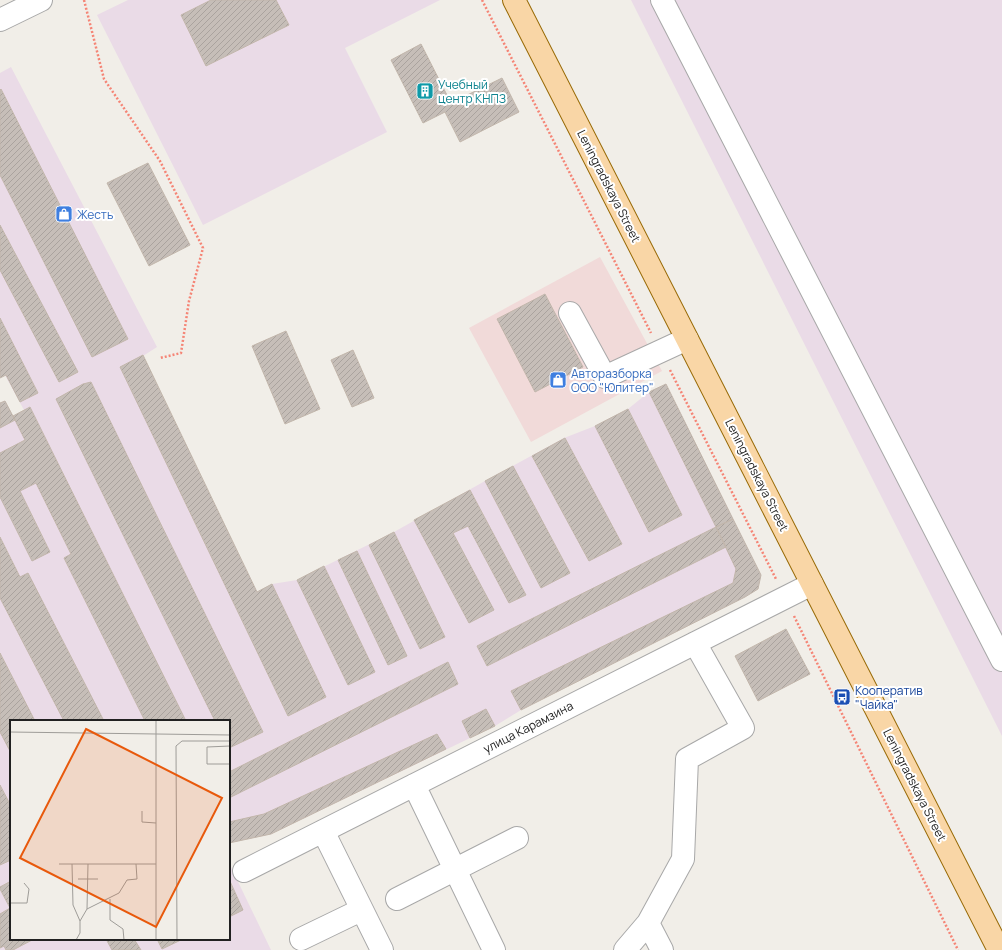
<svg xmlns="http://www.w3.org/2000/svg" width="1002" height="950" font-family="Manrope,sans-serif">
  <style>
    .commercial { fill: #f1dad9 }
    .industrial { fill: #eadbe7 }
    .building { fill: url(#building-hatch); stroke: #c2b6ab }
    .lines { fill: none; stroke-linecap: round; stroke-linejoin: round }
    .minor-casing { stroke: #a8a8a8; stroke-width: 24 }
    .major-casing { stroke: #986a06; stroke-width: 24 }
    .path { stroke: #f58576; stroke-width: 2.5; stroke-dasharray: 2 2; stroke-linecap: butt }
    .minor { stroke: #fff; stroke-width: 22 }
    .major { stroke: #f9d6a6; stroke-width: 22 }
    .labels { text-anchor: middle; dominant-baseline: central; stroke-width: 4; stroke-linejoin: round; paint-order: stroke }
    .culture-label { font-size: 12px; fill: #0d838f; stroke: #fff; text-anchor: start }
    .street-label { font-size: 12px; fill: #212121; stroke: #fff }
    .shop-label { font-size: 12px; fill: #366cbe; stroke: #fff; text-anchor: start }
    .transit-label { font-size: 12px; fill: #164399; stroke: #fff; text-anchor: start }
    .inset-road { fill: none; stroke: #9e9c98; stroke-width: 1 }
    .view { fill: #e8590c; fill-opacity: 0.15; stroke: #e8590c; stroke-width: 2 }
    .inset-edge { fill: none; stroke: #212121; stroke-width: 2 }
  </style>
  <defs>
    <pattern id="building-hatch" width="6" height="6" patternUnits="userSpaceOnUse"><rect width="6" height="6" fill="#c6beb8"/><path d="M-1 1l2-2M0 6l6-6M5 7l2-2" fill="none" stroke="#aaa39e"/></pattern>
  </defs>
  <rect width="100%" height="100%" fill="#f1eee8"/>
  <path class="commercial" d="M600,257L662,371L531,442L469,328Z"/>
  <path class="industrial" d="M128,0H440L345,48L387,132L203,225L97,15Z
    M631,0H1002V736Z
    M11,67L157,347L143,356L257,592L272,584L297,580L394,532L485,481L564,438L595,426L628,409L649,392L666,384L761,575L758,589L745,597L521,710L495,726L271,834L229,843V721H11V939H229V863L271,950H0V403L5,401L13,416L24,410L0,366V73Z"/>
  <path class="building" d="M211,0H276L289,25L206,66L181,15Z
    M421,44L451,103L502,78L519,112L460,142L445,112L423,123L391,60Z
    M1,89L128,339L92,357L0,175V90Z
    M148,163L190,245L149,266L107,183Z
    M0,225L78,372L59,382L0,270Z
    M545,294L583,367L535,392L497,319Z
    M0,318L38,393L20,402L6,375L0,378Z
    M286,331L320,409L285,424L252,346Z
    M353,350L374,398L352,407L331,360Z
    M143,355L257,592L272,584L326,697L288,716L120,367Z
    M91,382L263,732L229,748V721H215L56,399L83,384Z
    M666,384L733,519L716,527L649,392Z
    M5,401L15,420L0,428V403Z
    M30,407L186,721H145L64,558L71,554L36,483L20,491L50,552L32,561L0,497V453L25,440L13,416Z
    M628,409L682,515L649,532L595,426Z
    M565,438L622,544L589,561L532,456Z
    M513,466L570,573L541,588L485,481Z
    M470,490L526,595L509,603L468,526L453,533L494,610L469,623L414,520Z
    M733,519L761,575L758,589L745,597L521,710L511,691L733,583L736,569L716,527Z
    M716,527L726,547L487,666L477,646Z
    M394,532L445,637L420,649L369,545Z
    M0,537L20,577L28,573L104,721H64L0,598Z
    M357,551L407,656L388,665L338,560Z
    M324,566L375,672L348,685L297,580Z
    M786,629L810,674L758,701L735,656Z
    M0,653L35,721H11V753L0,732Z
    M448,662L458,684L229,798V772Z
    M486,709L495,726L470,738L462,721Z
    M437,734L446,749L271,834L229,843V822L264,814Z
    M0,785L11,806V860L0,865Z
    M229,879L243,910L229,917Z
    M11,881V908H10L0,889V887Z
    M10,908H11V939H34L13,950H6L4,946L0,948V914Z
    M106,939H134L141,950H112Z
    M157,939H183L162,949Z"/>
  <g class="lines">
    <g class="minor-casing">
      <path id="minor" d="M662,0L1002,660
        M0,20L41,0
        M570,313L605,377L687,339
        M414,785L494,950
        M323,831L382,950
        M244,871L812,584
        M397,899L517,838
        M648,923L662,950
        M301,939L361,910
        M625,950L648,923L683,859L687,759L743,728L695,643"/>
    </g>
    <g class="major-casing">
      <path id="major" d="M514,0L999,950"/>
    </g>
    <path class="path" d="M84,0L104,79L160,161L203,248L189,301L181,353L160,358
      M482,0L651,333
      M670,370L776,579
      M794,616L958,950"/>
    <use href="#minor" class="minor"/>
    <use href="#major" class="major"/>
  </g>
  <defs>
    <g id="building-square" transform="scale(0.9)"><rect x="-9" y="-9" width="18" height="18" rx="4" fill="#0f9aa8" stroke="#fff"/><path d="M-4-6H4V6H1V3H-1V6H-4ZM-2.5-4.3h1.7v1.8h-1.7ZM.8-4.3h1.7v1.8H.8ZM-2.5-1h1.7V.8h-1.7ZM.8-1h1.7V.8H.8Z" fill="#fff"/></g>
    <g id="shop-square" transform="scale(0.9)"><rect x="-9" y="-9" width="18" height="18" rx="4" fill="#3f7fe0" stroke="#fff"/><path d="M-5-2.5h2.3a2.7 3.5 0 0 1 5.4 0H5L5.5 6h-11ZM-1.5-2.5h3a1.5 2.3 0 0 0-3 0Z" fill="#fff"/></g>
    <g id="bus-square" transform="scale(0.9)"><rect x="-9" y="-9" width="18" height="18" rx="4" fill="#1a4fb4" stroke="#fff"/><path d="M-5-6H5V4H4V6H2V4H-2V6H-4V4H-5ZM-3.5-4V0h7V-4ZM-3.5 1.2v1.5H-2V1.2ZM2 1.2v1.5H3.5V1.2Z" fill="#fff"/></g>
  </defs>
  <g fill-rule="evenodd">
    <use href="#building-square" x="425" y="91"/>
    <use href="#shop-square" x="64" y="214"/>
    <use href="#shop-square" x="558" y="380"/>
    <use href="#bus-square" x="842" y="697"/>
  </g>
  <g class="labels">
    <g class="culture-label">
      <text x="438" y="84">Учебный<tspan x="438" dy="14">центр КНПЗ</tspan></text>
    </g>
    <g class="street-label">
      <text transform="translate(609 186) rotate(63)">Leningradskaya Street</text>
      <text transform="translate(757 475) rotate(63)">Leningradskaya Street</text>
      <text transform="translate(528 727) rotate(-27)">улица Карамзина</text>
      <text transform="translate(915 785) rotate(63)">Leningradskaya Street</text>
    </g>
    <g class="shop-label">
      <text x="77" y="214">Жесть</text>
      <text x="571" y="373">Авторазборка<tspan x="571" dy="14">ООО "Юпитер"</tspan></text>
    </g>
    <g class="transit-label">
      <text x="855" y="690">Кооператив<tspan x="855" dy="14">"Чайка"</tspan></text>
    </g>
  </g>
  <g transform="translate(10 720)">
    <rect width="220" height="220" fill="#f1eee8"/>
    <path class="inset-road" d="M146,0V220M0,12L220,15M220,26L197,27V44H220M132,91V102L146,103M49,144H146M62,144L63,185L70,201V213L66,220M68,159H88M100,179V200L113,209L114,220M0,183H17L19,169L14,163M77,189L109,173L117,160L127,159L126,144M70,201L77,189L78,144M167,220L166,26L172,21H220"/>
    <path class="view" d="M76,9L212,78L146,207L10,138Z"/>
    <rect width="220" height="220" class="inset-edge"/>
  </g>
</svg>
